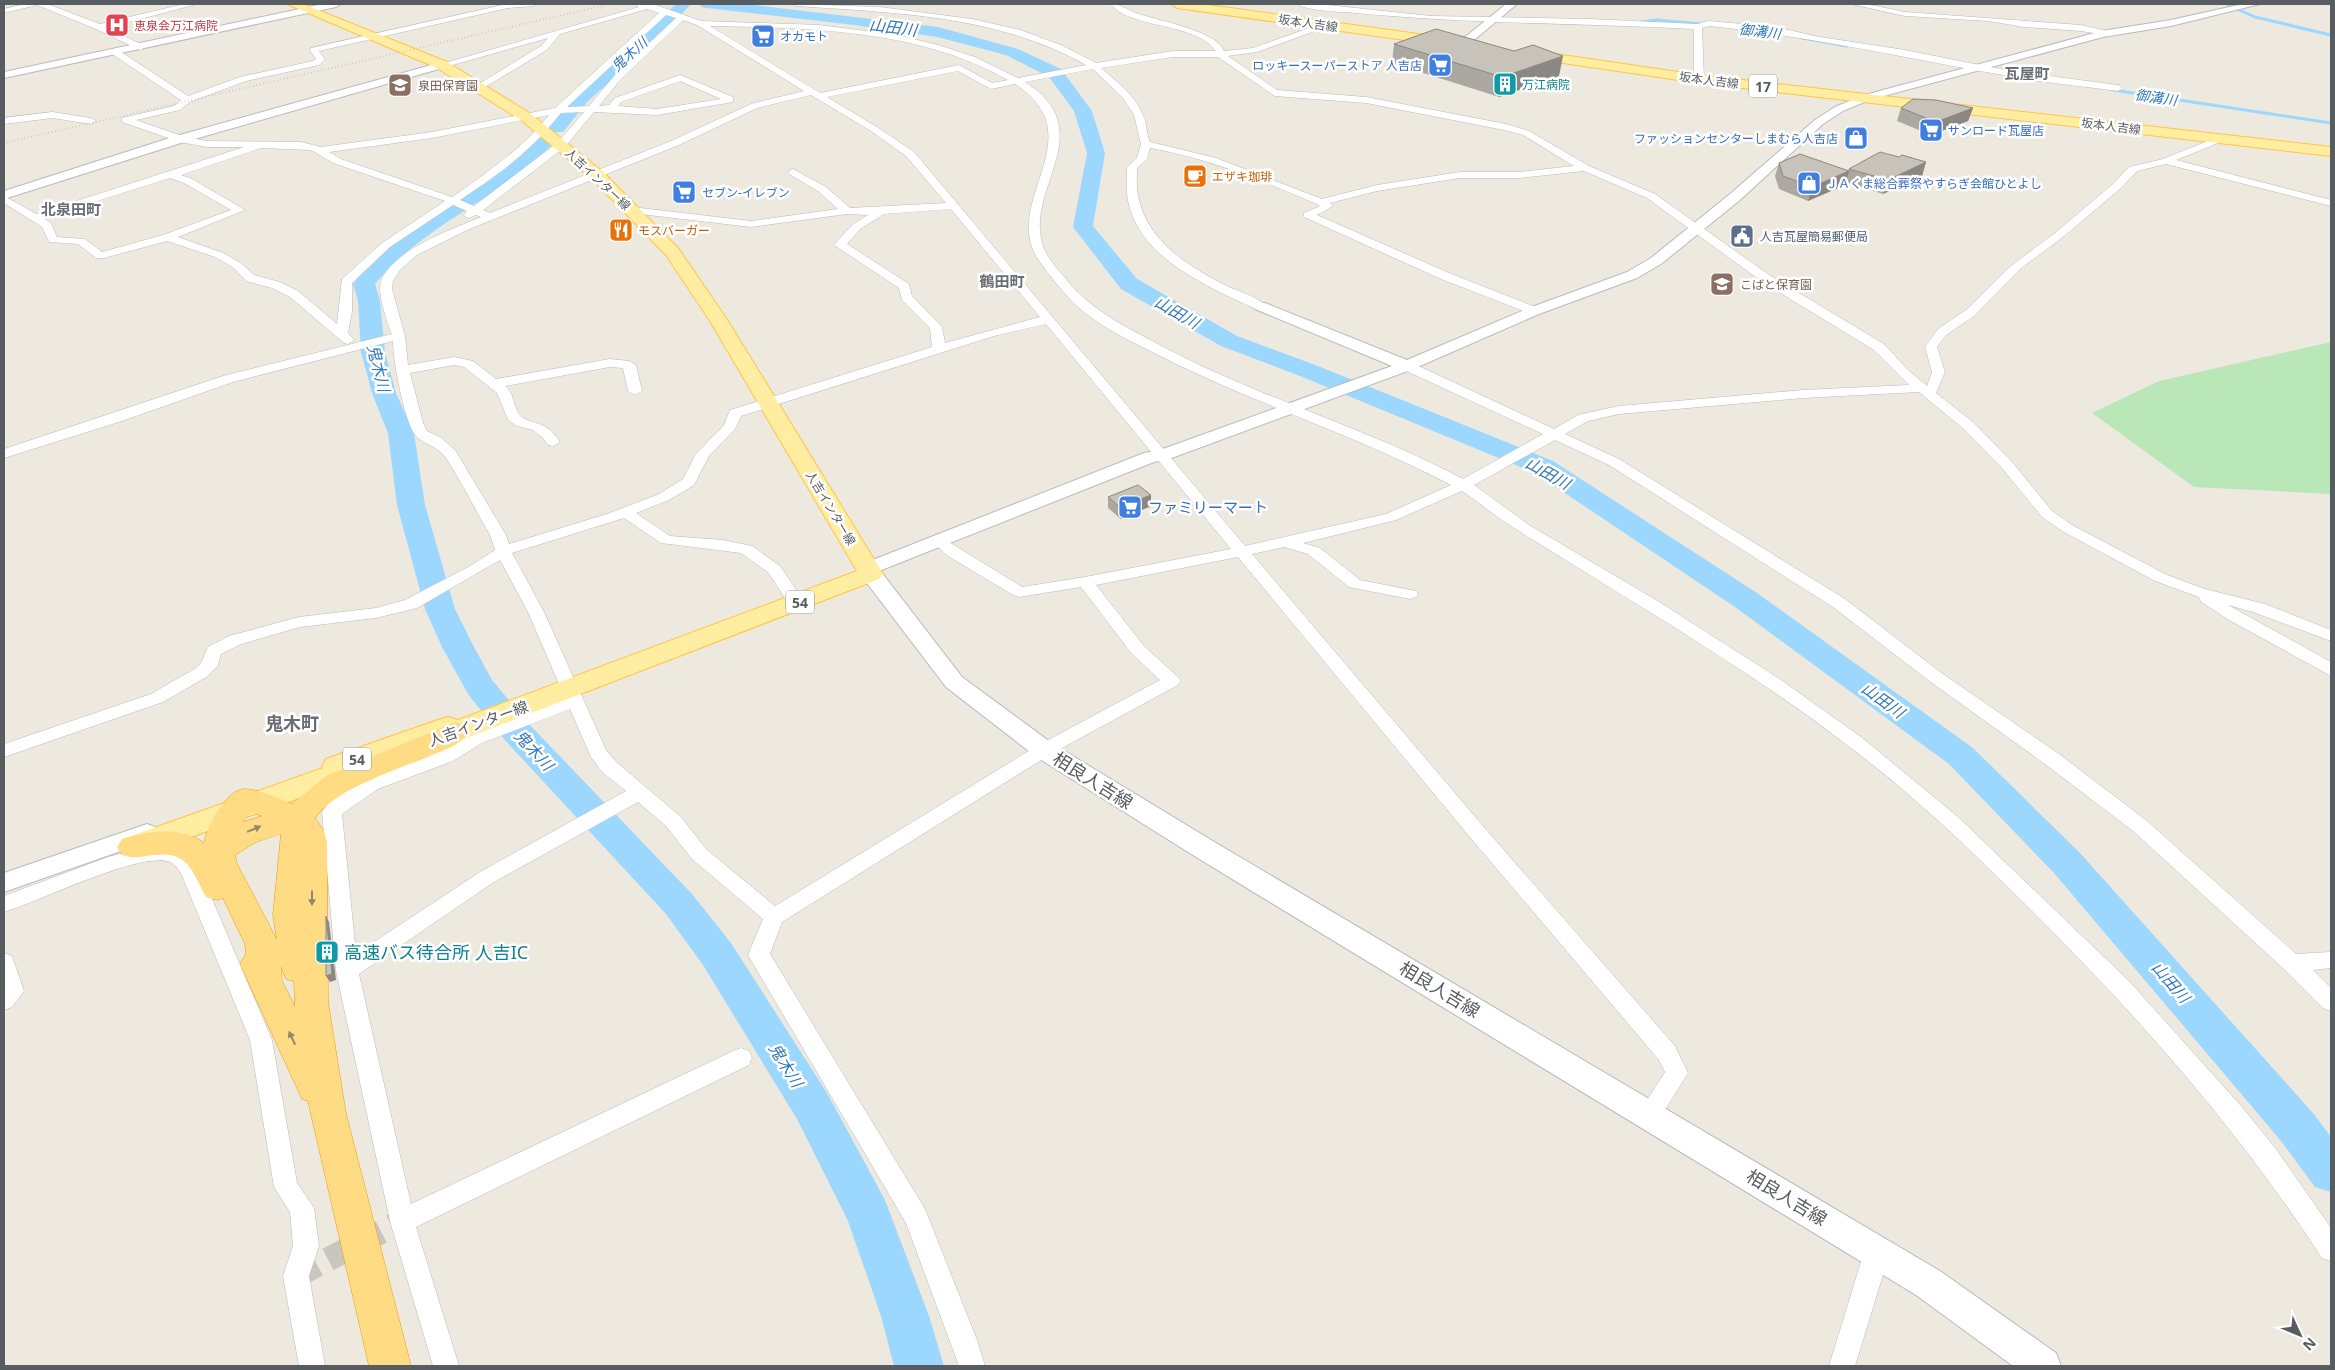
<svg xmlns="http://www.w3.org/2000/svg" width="2335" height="1370" font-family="'Noto Sans','Noto Sans JP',sans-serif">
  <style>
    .green { fill: #b9e7b7 }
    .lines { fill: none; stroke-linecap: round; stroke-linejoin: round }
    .stream { stroke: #9cd7ff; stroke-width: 3 }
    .river { fill: #9cd7ff; fill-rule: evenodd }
    .minor-tunnel { stroke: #c8c6bf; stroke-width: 24; stroke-dasharray: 24 12; stroke-linecap: butt }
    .minor-casing { stroke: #b7babf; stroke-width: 1 }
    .tertiary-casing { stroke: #b7babf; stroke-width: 2 }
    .secondary-casing { stroke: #b4b9bf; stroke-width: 2 }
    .primary-casing { stroke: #ffc545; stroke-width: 2 }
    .motorway-casing { stroke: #eb9a00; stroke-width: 1 }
    .minor { fill: #fff; fill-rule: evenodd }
    .tertiary { fill: #fff; fill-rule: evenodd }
    .secondary { fill: #fff; fill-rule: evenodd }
    .primary { fill: #ffeda1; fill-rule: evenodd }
    .motorway { fill: #ffdb83; fill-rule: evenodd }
    .rail { stroke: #b3b4b4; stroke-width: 2; stroke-dasharray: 0.5 3; stroke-linecap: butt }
    .wall { fill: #aba8a1 }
    .shaded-wall { fill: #8b8883 }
    .building { fill: #c7c3bb; stroke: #8b8883 }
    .oneway { fill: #92886d }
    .labels { text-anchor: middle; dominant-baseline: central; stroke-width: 5; stroke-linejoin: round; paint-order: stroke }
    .far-street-label { font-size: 12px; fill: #575c61; stroke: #fff }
    .far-health-label { font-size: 12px; fill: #be3a42; stroke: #fff; text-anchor: start }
    .far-shop-label { font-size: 12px; fill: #366cbe; stroke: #fff; text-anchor: start }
    .far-culture-label { font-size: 12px; fill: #0d838f; stroke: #fff; text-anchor: start }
    .far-education-label { font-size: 12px; fill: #785e54; stroke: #fff; text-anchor: start }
    .far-food-label { font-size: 12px; fill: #c56008; stroke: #fff; text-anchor: start }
    .far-service-label { font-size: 12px; fill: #4e5e75; stroke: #fff; text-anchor: start }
    .far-water-label { font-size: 14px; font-style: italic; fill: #3078ba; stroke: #fff }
    .shield { fill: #fff; stroke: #898d90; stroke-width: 1 }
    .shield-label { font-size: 14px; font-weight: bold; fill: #575c61 }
    .far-quarter-label { font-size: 15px; font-weight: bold; fill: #686e73; stroke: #fff }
    .shop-label { font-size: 15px; fill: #366cbe; stroke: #fff; text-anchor: start }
    .street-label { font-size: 15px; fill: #575c61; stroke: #fff }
    .water-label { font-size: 16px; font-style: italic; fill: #3078ba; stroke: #fff }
    .quarter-label { font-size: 18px; font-weight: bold; fill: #686e73; stroke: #fff }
    .near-street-label { font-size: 18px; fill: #575c61; stroke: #fff }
    .near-culture-label { font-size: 18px; fill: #0d838f; stroke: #fff; text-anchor: start }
  </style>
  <rect width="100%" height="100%" fill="#ede9de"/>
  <path class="green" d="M2331,342V494L2194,487L2092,413L2159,381Z"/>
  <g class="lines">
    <path class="stream" d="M1317,4L1333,6
      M2226,4L2255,17L2331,35
      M1641,22L1657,20L1701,24
      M1802,38L1847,46
      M2113,90L2331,123"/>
    <path class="river" d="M676,4H691L660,37L588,101L563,132H551L548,128C582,79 634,45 676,4Z
      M700,4H746L938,27L1018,49L1061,69L1092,111L1105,153L1093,226L1137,279L1237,336L1318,366L1553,461L1757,593L1973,748L2080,853L2313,1113L2331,1137V1192L2315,1187L2281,1141L2054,873L1949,764L1735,607L1535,473L1300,376L1221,346L1121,289L1073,227L1087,153L1074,111L1049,77L1006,55L937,37L854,25L707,8L702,7Z
      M543,137L550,139L552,143L550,147C534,160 519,174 502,186C457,217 409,242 375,284L380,301L385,352L396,393L414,433L425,505L455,609L474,647L492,680L527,722L692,894L731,943L827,1093L885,1200L929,1316L944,1366H894L881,1316L848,1221L797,1119L703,965L666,914L503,738L468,694L442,647L425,609L397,505L388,433L372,393L361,352L358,301L353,284C386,236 441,210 488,177C505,166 520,152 536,139Z"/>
    <path class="minor-tunnel" d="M296,1276L402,1221"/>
    <g class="minor-casing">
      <path id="minor" d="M25,4H47L100,24L184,4H197L107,28L143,45V49L140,50L96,29L37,5L4,13V9Z
        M507,4H538L534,6L508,8L319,51L325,60L319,65L246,81L190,102L180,110L136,120L182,136L207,141L301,142L321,147L432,132L555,108L659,13L647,9L560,34L547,50L480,90L477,89V85L541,46L548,38L442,68L438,65L639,7L634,4H653L701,21L819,25L897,35L938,45L975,57L1018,78L1086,65C997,15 897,13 797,6L793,4L880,7L972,19L1020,30L1061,45L1096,63L1173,51H1216C1196,22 1129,29 1111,4C1121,4 1127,10 1136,13C1155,20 1218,31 1224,51L1253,48L1323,23L1327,25L1326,27L1257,52L1228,56L1277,90L1366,97L1506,124L1529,131L1589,166L1655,194L1772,277L1884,344L1908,370L1927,386L1932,372L1925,347L1938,329L1966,310L2012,265L2055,233L2113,184L2129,167L2163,159L2220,136L2225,139L2223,141L2176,160L2331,200V206L2166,164L2137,171L2121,188L2063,237L2020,269L1974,316L1946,335L1937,347L1945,372L1936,393L1974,423L2012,462L2052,511L2072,525L2167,575L2205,589L2265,604L2331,630V641L2253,612L2228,605L2331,662V676L2231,621L2201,602L2199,597L2155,581L2062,531L2042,517L2002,468L1964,429L1919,392L1803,398L1619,414L1588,421L1565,434L1619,459L1845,599L1940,672L2059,754L2147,821L2296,954L2331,952V968L2313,970L2331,988V1011L2323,1008L2284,969L2133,831L2045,764L1928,680L1833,607L1609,465L1555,440L1474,485L1529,525L1656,600L1781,680L1861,737L1958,817L2129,981L2241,1106L2276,1149L2331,1228V1261L2322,1258C2238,1129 2138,1016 2030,909C1972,851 1913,794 1847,745C1743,665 1630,601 1519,531C1499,519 1481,504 1462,491L1396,520L1303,543L1320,548L1360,580L1416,591L1418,594L1416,597L1410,599L1349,587L1308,554L1284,547L1252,554L1482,825L1675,1046L1688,1073L1658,1121L1650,1124L1642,1121L1638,1114L1665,1072L1659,1060L1469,836L1238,557L1096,585L1144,646L1178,677L1181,681L1178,685L1051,754L782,922L770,954L925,1209L977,1340L985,1366H959L906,1223L748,955L763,919L692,859L666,826L638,802L494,882L359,974L411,1204L733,1051L741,1048L749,1051L752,1058L749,1065L416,1227L459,1366H433L390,1221L336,971L322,812C344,774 423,763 460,740L449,736L443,725L446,721L452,719L458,721L462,728L475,732L565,698L528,612L500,560L417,608L376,618L300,627L241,644L221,654L218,665L208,676L163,702L4,757V744L151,694L196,668L201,663L208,647L229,636L299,617L376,608L405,600L470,566L495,550L490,535C475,509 462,483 446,458C438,446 421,443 415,435C404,419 393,361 393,341L233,382L119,422L4,458V449L223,376L392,334C387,323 377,292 381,281C393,250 452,229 481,217L476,215L469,218L465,217L464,215L467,211L453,205L390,247L352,283V311L348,333L354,340L348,344L344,343L290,297L272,288L246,281L234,268L215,257L167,241L104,258H96L78,244L49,242L42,227L4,203V196L36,214L244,147H207L180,142L122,122V118L174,106L181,100L112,54V50H118L188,96L240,77L313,61L316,59L310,50L311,48ZM666,15L676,18L614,76L589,106L567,107ZM683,20L697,25L804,91L751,104L671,141L490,213L483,210L565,147L594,112L657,115L733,102V97L680,75L615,98L609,105L599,106L620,80ZM710,26C811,28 918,29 1008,80L992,83L959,65L820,93ZM1173,57H1218L1275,96L1366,103L1504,130L1523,135L1574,166L1519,172H1460L1377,185L1322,199L1216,158L1150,142C1146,133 1147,123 1143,115C1135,95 1117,82 1101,68ZM1093,69L1123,98L1134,115L1141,144L1137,158L1127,167C1127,176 1126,185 1127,194C1134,256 1206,286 1256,309L1260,310L1266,306C1258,297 1240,292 1229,287C1190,268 1146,241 1138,195C1136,186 1137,177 1137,168L1147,159L1150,148C1208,158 1263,181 1317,204L1320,206L1304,213V217L1441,279L1534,315L1540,311L1538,308L1449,273L1317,215L1333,206L1330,203L1377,191L1460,178H1519L1584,171L1647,198L1764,283L1874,350L1909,385L1803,390L1619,406L1578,415L1554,429L1412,363H1402L1400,366L1402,369L1543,434L1463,479C1365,427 1256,397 1158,344C1126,327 1095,312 1071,285C1059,270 1044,257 1041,238C1030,184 1099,129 1025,82ZM958,71L991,89L1015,84C1097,136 997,204 1040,262C1053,280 1068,299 1085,313C1111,333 1145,348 1174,363C1265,407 1362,438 1451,485L1386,514L1245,546L914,152L877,127L827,97ZM680,81L721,99L657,109L618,106L621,102ZM811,95L871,131L906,156L946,203L850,208L826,187L793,169L788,172L789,174L818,191L838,209L751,221L632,207L627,210L632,213L751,227L847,214L868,215L852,225L834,245L899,288L902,300L930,328L932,347L730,410L724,425L696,454L683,479L659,494L607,514L509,544L506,535L455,450L440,437L427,431L423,423L410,373L454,365L464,367L497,393L508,420L517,426L533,430L543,438L548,445L553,446L560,442C546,418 528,426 519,414C513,405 514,393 505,386L610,367L623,368L628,391L635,395L642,391L636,365L629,361L610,359L496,379L473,361L454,357L408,365L405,336L392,289L393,281L400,270L417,255L467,230L679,145L757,108ZM584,112L557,143L474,206L460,200C502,172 529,153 561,113ZM549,115C522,149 488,172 452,197L341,159L329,152L432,138ZM261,148L311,150L333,163L445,201L382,243L342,279L337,324L298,291L280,282L254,275L242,264L223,253L178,237L245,210L192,179L181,175ZM170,178L184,183L231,210L163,235L102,252L85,239L57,237L51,223L43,218ZM951,209L1040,317L945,343L942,327L912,296L909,284L847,244L860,229L884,214ZM1046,324L1231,549L1085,577L1022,587L949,542H939L936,545L948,556L1013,595L1019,597L1081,587L1132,654L1160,680L1037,746L775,906L706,849L680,816L616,762L606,750L544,612L512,553L624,518L661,543L741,553L768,572L787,601H799L801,597L780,566L752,546L723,540L670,536L636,513L669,500L694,485L709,456L735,429L741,416L994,336ZM570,709L591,757L602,772L626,791L480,872L356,954L342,814L378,789L453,761L482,743Z
        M1297,4H1318L1431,16L1591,19L1697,24L1708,21L1777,27L1814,36L1905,50L2010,71L2118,85L2123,88L2118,91C2082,86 2045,83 2009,76C1909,59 1810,36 1709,26L1702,28L1704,79L1699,82L1694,79V29C1581,23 1469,24 1356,13C1343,12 1306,11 1297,4Z
        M1851,4H1866L1905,12L2081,25L2115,33L2111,36L2081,31L2024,27L1989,21L1905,16Z
        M52,112L91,118L96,121L91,124L52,118L4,124V118Z
        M158,845L183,851L198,866L272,1040L297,1183L314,1208L319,1246L309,1276L325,1366H299L283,1276L293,1246L290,1212L274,1187L250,1040L181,873C178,869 175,864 170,862C142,850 36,903 4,912V896L108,857Z
        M4,953L12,956L24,991L12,1007L4,1010Z
        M1877,1240L1886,1243L1890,1252L1855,1366H1829L1864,1252L1868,1243Z"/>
    </g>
    <g class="tertiary-casing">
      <path id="tertiary" d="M323,4H341L336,7L4,78V72Z
        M1506,4H1517L1467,46H1459V42Z
        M2243,4H2260L2171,26L2103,37L1869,100L1843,111L1823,124L1740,200L1661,264L1637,278L1539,314L1413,369L1169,459L1154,462L874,573H860L857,569L860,565L1144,453L1160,450L1392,366L1255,309L1253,306L1255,303H1265L1407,360L1529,308L1627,272L1651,258L1730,194L1815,120L1835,107L1861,96L2102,31L2171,20Z
        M442,62L446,63V67L184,142L4,199V191L176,136Z
        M147,824L155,827L159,833L155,839L4,892V873Z"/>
    </g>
    <g class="secondary-casing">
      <path id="secondary" d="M871,568L879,569L962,677L1053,744L1216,843L1940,1271L2056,1353L2061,1366H2013L1916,1295L1196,857L1035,756L946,687L860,574L863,569Z"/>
    </g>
    <g class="primary-casing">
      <path id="primary" d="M287,4H303L447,62L531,114L603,172L678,248L728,321L883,574L879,579L443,747L433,749L422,745L369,765L370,767L366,774L141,855L131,852L126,844L131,836L323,768L322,766L326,759L438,720L448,717L458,720L857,571L710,321L666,255L591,178L521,120L437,68Z
        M1171,4H1201L1447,38L1453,42L1447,46L1177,8Z
        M1528,50L1699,75L2331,147V156L1699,83L1523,57L1521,54Z"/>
    </g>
    <g class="motorway-casing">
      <path id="motorway" d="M455,722L465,725L469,732C461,745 444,750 430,756C397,770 336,788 315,818L324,831L327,842L328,1002L346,1114L411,1366H369L308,1101L302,1099L240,964L246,954L245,944L223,898L217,900L206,897C191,869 188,851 153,855C141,857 133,859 122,855L117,847L122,839C149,831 180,826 204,843C207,827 226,790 244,789C258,789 279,798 292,804L326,776ZM251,812L262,816L243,822ZM281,834L273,915L277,940L237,864L235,855L256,842ZM281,966L286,979L294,981L295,1007L282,981Z"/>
    </g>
    <use href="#minor" class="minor"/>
    <use href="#tertiary" class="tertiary"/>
    <use href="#secondary" class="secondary"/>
    <use href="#primary" class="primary"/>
    <use href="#motorway" class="motorway"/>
    <path class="rail" d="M4,143L611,4"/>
  </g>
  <path class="wall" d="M1394,44L1559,76L1499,97L1392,63Z
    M1901,108H1973L1968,121L1931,135L1897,121Z
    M1899,157L1926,162L1922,176L1883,194L1845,182V185L1808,201L1779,189L1775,176L1779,163L1848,171L1849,169Z
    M1108,497L1151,506L1121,519L1108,508Z"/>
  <path class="shaded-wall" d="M1563,56L1559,76L1499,97L1502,77Z
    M1973,108L1968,121L1931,135L1936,122Z
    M1926,162L1922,176L1883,194L1888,180Z
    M1849,171L1845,185L1808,201L1812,187Z
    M1151,495V506L1121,519L1120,507Z
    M326,916L329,922L336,980L330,982L326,976Z"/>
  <path class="building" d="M1436,29L1514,51L1533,45L1563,56L1502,77L1394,44Z
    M1913,99L1936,100L1973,108L1936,122L1901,108Z
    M1880,152L1899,157L1902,155L1926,162L1888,180L1849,169Z
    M1800,154L1849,171L1812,187L1783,176L1779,163Z
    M1138,485L1151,495L1120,507L1108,497Z
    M326,916L332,974L326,976Z"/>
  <defs><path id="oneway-solid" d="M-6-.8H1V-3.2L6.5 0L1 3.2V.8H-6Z" transform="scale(1.25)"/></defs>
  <g class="oneway">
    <use href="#oneway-solid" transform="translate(254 829) rotate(-23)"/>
    <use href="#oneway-solid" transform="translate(312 898) rotate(90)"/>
    <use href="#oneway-solid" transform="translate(292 1038) rotate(-115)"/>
  </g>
  <defs>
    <g id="hospital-square" transform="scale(1.25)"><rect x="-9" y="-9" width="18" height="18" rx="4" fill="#e0444e" stroke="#fff"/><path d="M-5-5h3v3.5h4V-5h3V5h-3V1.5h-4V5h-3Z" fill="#fff"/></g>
    <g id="supermarket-square" transform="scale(1.25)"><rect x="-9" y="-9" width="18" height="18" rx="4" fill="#3f7fe0" stroke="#fff"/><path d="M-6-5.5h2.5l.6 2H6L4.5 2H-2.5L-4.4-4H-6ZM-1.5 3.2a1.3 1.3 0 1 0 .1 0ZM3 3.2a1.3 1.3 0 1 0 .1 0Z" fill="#fff"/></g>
    <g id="building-square" transform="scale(1.25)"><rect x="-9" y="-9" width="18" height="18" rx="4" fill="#0f9aa8" stroke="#fff"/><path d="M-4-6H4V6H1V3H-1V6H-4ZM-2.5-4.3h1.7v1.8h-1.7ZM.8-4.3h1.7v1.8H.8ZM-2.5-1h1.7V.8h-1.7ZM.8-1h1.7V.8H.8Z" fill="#fff"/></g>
    <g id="school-square" transform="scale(1.25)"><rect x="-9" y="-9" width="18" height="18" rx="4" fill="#8d6e63" stroke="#fff"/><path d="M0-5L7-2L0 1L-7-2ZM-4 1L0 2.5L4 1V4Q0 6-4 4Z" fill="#fff"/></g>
    <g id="shop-square" transform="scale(1.25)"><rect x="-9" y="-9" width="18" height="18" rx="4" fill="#3f7fe0" stroke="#fff"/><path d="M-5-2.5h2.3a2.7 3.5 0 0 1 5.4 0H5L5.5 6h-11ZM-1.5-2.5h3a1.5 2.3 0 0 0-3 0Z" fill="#fff"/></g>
    <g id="cafe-square" transform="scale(1.25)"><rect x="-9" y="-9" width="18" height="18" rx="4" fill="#e8710a" stroke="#fff"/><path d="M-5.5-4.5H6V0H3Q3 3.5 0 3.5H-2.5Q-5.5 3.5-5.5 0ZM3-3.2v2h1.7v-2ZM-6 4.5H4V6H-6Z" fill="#fff"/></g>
    <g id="restaurant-square" transform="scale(1.25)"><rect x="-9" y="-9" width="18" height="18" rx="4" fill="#e8710a" stroke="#fff"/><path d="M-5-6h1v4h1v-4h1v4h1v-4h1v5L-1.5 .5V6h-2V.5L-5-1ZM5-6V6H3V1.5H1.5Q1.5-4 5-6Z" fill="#fff"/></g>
    <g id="civic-square" transform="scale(1.25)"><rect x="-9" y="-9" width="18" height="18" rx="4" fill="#5c6f8a" stroke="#fff"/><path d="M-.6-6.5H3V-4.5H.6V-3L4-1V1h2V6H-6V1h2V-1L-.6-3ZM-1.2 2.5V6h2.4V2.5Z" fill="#fff"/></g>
  </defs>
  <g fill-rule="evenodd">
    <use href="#hospital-square" x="117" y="25"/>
    <use href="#supermarket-square" x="763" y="36"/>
    <use href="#supermarket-square" x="1440" y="65"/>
    <use href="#building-square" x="1505" y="84"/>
    <use href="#school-square" x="400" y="85"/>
    <use href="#supermarket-square" x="1931" y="130"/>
    <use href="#shop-square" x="1856" y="138"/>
    <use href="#cafe-square" x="1195" y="176"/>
    <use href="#shop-square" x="1809" y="183"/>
    <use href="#supermarket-square" x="684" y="192"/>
    <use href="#restaurant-square" x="621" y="230"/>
    <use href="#civic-square" x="1742" y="236"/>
    <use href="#school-square" x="1722" y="284"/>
    <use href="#supermarket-square" x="1130" y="507"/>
    <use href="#building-square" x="327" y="952"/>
  </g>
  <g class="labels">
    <g class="far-street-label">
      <text transform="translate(1308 23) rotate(8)">坂本人吉線</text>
      <text transform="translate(1709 80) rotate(7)">坂本人吉線</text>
      <text transform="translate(2111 126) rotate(7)">坂本人吉線</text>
      <text transform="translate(598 179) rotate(43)">人吉インター線</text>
      <text transform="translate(831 508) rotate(59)">人吉インター線</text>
    </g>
    <g class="far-health-label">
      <text x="134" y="25">恵泉会万江病院</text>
    </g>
    <g class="far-shop-label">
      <text x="780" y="36">オカモト</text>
      <text x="1422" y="65" text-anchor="end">ロッキースーパーストア 人吉店</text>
      <text x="1948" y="130">サンロード瓦屋店</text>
      <text x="1838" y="138" text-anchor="end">ファッションセンターしまむら人吉店</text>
      <text x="1826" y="183">ＪＡくま総合葬祭やすらぎ会館ひとよし</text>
      <text x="702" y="192">セブン-イレブン</text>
    </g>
    <g class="far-culture-label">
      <text x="1522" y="84">万江病院</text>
    </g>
    <g class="far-education-label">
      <text x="418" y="85">泉田保育園</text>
      <text x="1740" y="284">こばと保育園</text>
    </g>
    <g class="far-food-label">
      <text x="1212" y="176">エザキ珈琲</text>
      <text x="638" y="230">モスバーガー</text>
    </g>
    <g class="far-service-label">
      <text x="1760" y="236">人吉瓦屋簡易郵便局</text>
    </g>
    <g class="far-water-label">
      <text transform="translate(1760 31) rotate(7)">御溝川</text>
      <text transform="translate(629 54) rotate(-42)">鬼木川</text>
      <text transform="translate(2156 97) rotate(8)">御溝川</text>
    </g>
    <g class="shield">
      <rect x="1749" y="74.5" width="28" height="23" rx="4"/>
      <rect x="786" y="590.5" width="28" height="23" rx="4"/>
      <rect x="343" y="747.5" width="28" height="23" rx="4"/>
    </g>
    <g class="shield-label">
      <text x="1763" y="86">17</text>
      <text x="800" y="602">54</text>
      <text x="357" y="759">54</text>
    </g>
    <g class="far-quarter-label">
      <text x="2027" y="73">瓦屋町</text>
      <text x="71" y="209">北泉田町</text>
      <text x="1002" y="281">鶴田町</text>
    </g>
    <g class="shop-label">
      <text x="1148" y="507">ファミリーマート</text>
    </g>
    <g class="street-label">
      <text transform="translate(478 723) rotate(-20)">人吉インター線</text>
    </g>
    <g class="water-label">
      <text transform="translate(893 27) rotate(7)">山田川</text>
      <text transform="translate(1177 312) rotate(30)">山田川</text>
      <text transform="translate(379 368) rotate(76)">鬼木川</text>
      <text transform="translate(1548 473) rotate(29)">山田川</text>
      <text transform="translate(1883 700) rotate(36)">山田川</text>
      <text transform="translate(534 750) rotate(47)">鬼木川</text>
      <text transform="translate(2171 982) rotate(49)">山田川</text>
      <text transform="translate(786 1065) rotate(58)">鬼木川</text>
    </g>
    <g class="quarter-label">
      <text x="292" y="723">鬼木町</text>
    </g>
    <g class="near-street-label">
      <text transform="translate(1093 780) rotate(32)">相良人吉線</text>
      <text transform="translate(1440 989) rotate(31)">相良人吉線</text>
      <text transform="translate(1787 1197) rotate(31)">相良人吉線</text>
    </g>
    <g class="near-culture-label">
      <text x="344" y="952">高速バス待合所 人吉IC</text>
    </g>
  </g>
  <rect width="2335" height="1370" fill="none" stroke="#575c61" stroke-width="10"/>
  <g transform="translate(2300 1335) rotate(134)" stroke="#ffffff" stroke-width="4" paint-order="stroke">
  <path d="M0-4L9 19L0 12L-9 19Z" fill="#575c61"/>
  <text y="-8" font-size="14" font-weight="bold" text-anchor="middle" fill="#575c61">N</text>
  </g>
</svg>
